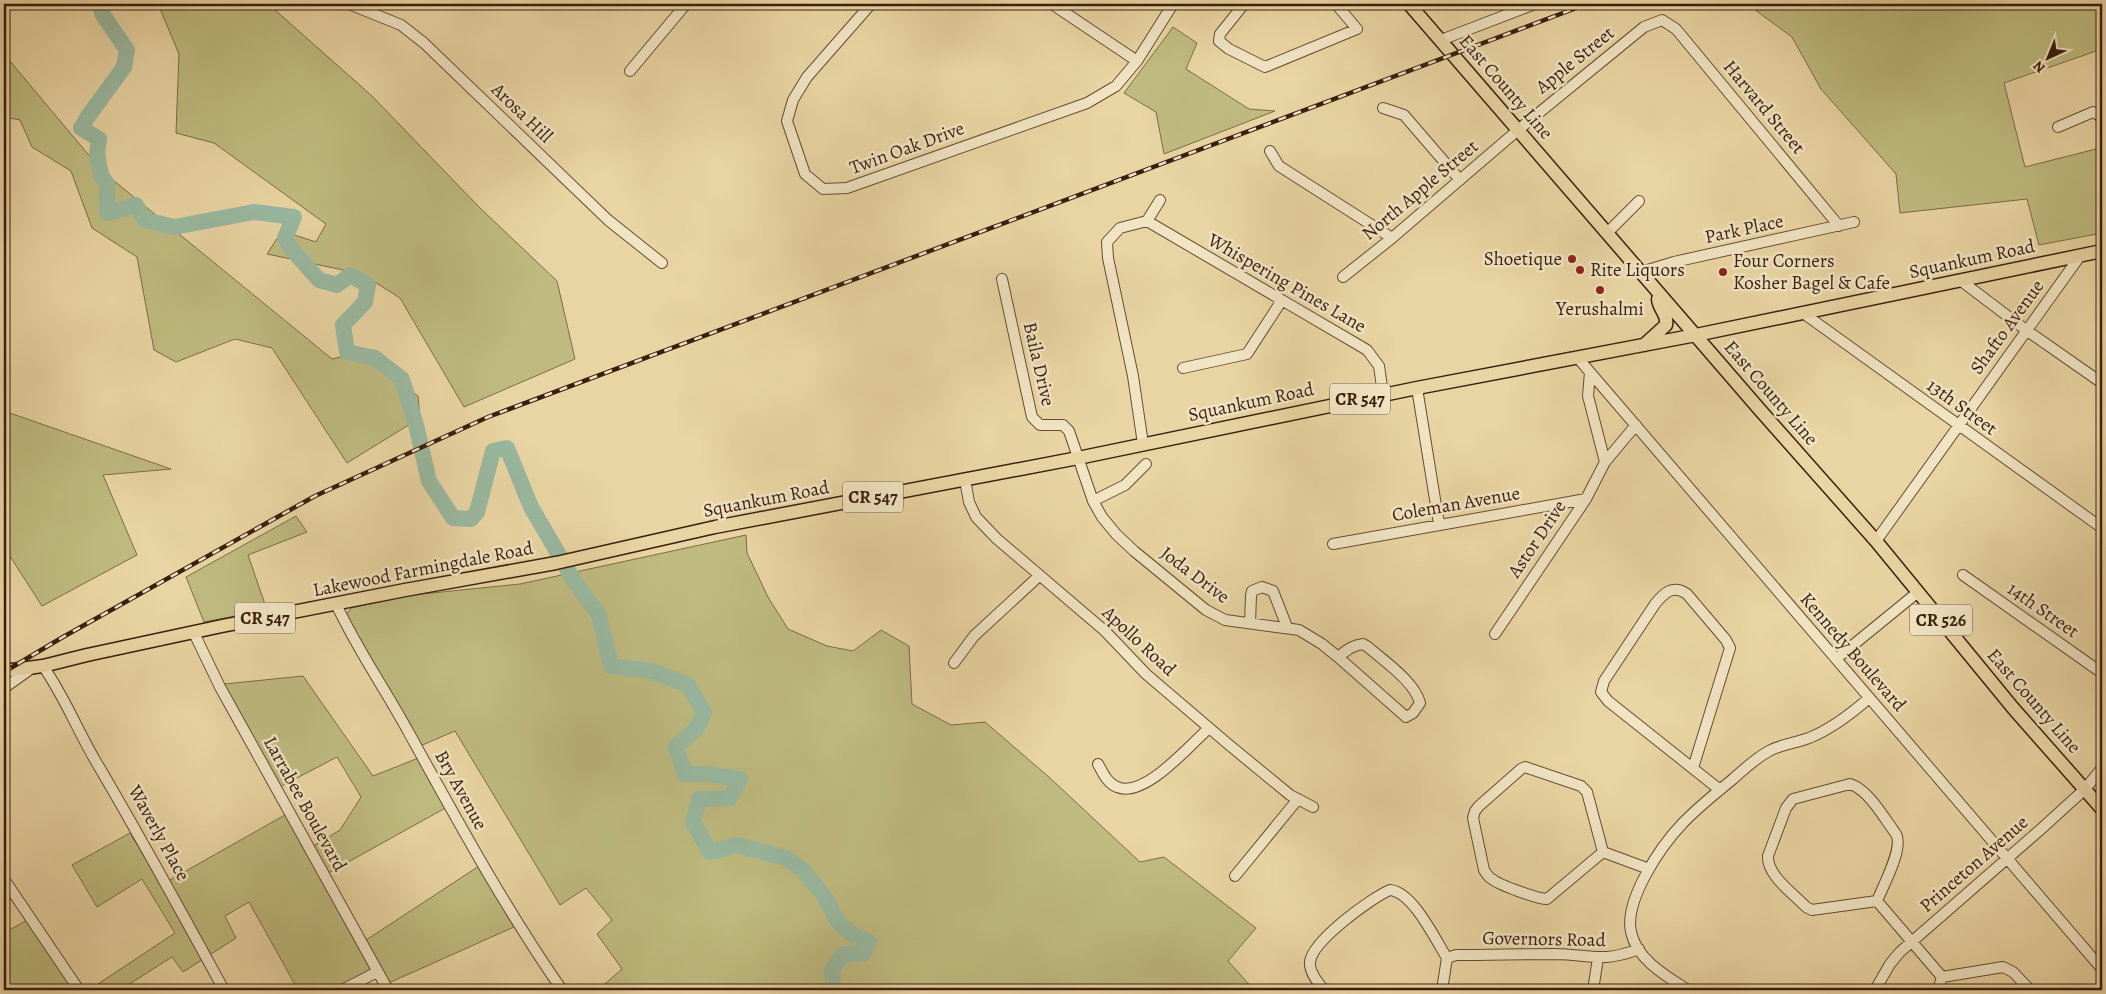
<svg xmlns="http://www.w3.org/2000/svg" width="2106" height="994" font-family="Alegreya,serif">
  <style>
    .green { fill: #bfbb80; stroke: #7c6c47 }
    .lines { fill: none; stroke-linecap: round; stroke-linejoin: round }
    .river { stroke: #99b9a1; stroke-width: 16 }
    .minor-casing { stroke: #654c33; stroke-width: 12 }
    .major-casing { stroke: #391e0e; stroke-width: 15 }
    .minor { stroke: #f1e4c3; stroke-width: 10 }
    .major { stroke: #e9d5a3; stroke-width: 12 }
    .rail-casing { stroke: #391e0e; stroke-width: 4.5 }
    .rail { stroke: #f1e4c3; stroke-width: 2.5; stroke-dasharray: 8; stroke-linecap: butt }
    .poi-dot { fill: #8f2418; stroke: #f1e4c3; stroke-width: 2 }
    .labels { text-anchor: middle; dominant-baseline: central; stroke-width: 5; stroke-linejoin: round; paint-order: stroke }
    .shield { fill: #f1e4c3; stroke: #705944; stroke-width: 1 }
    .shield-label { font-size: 18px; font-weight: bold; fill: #391e0e }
    .street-label { font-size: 19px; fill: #391e0e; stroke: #f1e4c3 }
    .poi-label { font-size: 19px; fill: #391e0e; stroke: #f1e4c3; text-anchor: start }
  </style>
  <rect width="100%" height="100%" fill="#e9d5a3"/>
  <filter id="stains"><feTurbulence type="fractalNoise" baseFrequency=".004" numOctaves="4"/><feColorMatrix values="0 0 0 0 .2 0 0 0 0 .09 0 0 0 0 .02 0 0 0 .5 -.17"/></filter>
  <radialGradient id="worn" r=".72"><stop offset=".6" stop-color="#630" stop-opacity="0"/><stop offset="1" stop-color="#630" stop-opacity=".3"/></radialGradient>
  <path class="green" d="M158,4H270L275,10L372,96L480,208L557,281L575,359L464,407L400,298L362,274L267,254L282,231L316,242L326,224L214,143L176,133L179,54Z
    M1747,4H2071L2078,8L2102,4V49L2004,83L2025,167L2096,149L2102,177V233L2039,245L2027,199L1900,213L1896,174L1821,89L1792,37Z
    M1173,27L1197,43L1186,69L1249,109L1275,111L1164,154L1156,112L1124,93Z
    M4,54L102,171L332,359L360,352L418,396L420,418L347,463L272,348L235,339L176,362L154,350L137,257L92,228L71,171L32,147L20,120L4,117Z
    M4,411L171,469L103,475L137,555L42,606L4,547Z
    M296,516L307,532L248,555L267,610L204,622L186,577Z
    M746,535L747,553L768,597L788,629L827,646L853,651L881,630L909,646L912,704L951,725L985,722L1050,778L1140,862L1164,857L1256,928L1228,961L1254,990H598L622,969L597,934L612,920L586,888L560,905L455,731L420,746L355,637L347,614L351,608L412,595L520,584Z
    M303,676L373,776L421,757L449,806L321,877L360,944L479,866L514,927L382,986L373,972L340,990H298L249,902L225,916L236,938L183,972L172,957L120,990H89L175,933L142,879L97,907L72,865L130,833L161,885L285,815L305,851L340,830L361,797L337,757L276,789L215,685Z
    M29,919L78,990H4V933Z"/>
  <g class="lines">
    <path class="river" d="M99,4L103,15L127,50L124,67L89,115L81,128L99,139L97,153L101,175L107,184V213L136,205L145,220L174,227L254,212L294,217L285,238L294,252L319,280L337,285L350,275L368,285L365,302L343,325L347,352L375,358L402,379L416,425L429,481L453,518L471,519L477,512L493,451L507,448L531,507L576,584L599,615L611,666L651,671L688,685L704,713L697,728L676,747L685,774H708L740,779L730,798L699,799L693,822L710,852L737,845L786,858L802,869L825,897L838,922L854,936L869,942L863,954H843L832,970L834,990"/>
    <g class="minor-casing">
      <path id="minor" d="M349,4L401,25L424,43L608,220L662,263
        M871,4L807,77L793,100L787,121L805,174L823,189L847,188L1087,103L1116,86L1137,61L1173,4
        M1052,4L1137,61
        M1244,4L1220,34L1219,41L1229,49L1265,67L1357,29L1336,4
        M1441,40L1535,4
        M630,71L686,4
        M1383,108L1404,115L1460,180
        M2058,127L2093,112L2100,116L2102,121
        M1270,151L1279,166L1392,238
        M1147,221L1367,350L1379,366L1383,394
        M1608,232L1639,201
        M1641,272L1674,262L1854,222
        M1343,277L1392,238L1518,130L1644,27L1662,20L1676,29L1839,226
        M1002,279L1032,417L1040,425H1063L1069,431L1093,501L1102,517L1116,534L1134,551L1206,610L1225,620L1299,630L1322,644L1338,657
        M1960,280L2026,330L2102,383
        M1803,313L2102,528
        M1577,357L2102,969
        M1183,368L1247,354L1282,300
        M1590,372L1588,396L1605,462
        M1417,388L1439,524
        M1143,444L1133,376L1108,258L1107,242L1120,228L1147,221L1160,200
        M965,480L969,502L976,517L997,539L1105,631L1146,674L1228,744L1290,795L1313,807
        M1093,501L1125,485L1146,464
        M1876,541L2080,256
        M1333,544L1586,499
        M1963,575L2102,673
        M336,604C357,649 385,689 409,733C457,820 505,908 562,990
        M1250,623L1251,596L1252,591L1262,587L1273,591L1287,627
        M194,633L220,687L388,990
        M1495,634L1586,499L1605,462L1636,425
        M1363,644L1368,647C1384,661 1415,682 1420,703L1413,713L1406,717L1338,657C1346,651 1352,645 1363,644Z
        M1836,659L1918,592
        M954,663L974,636L1039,576
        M43,666C64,696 77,729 95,760C140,836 182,913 224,990
        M4,688L32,668
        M1098,764C1103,773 1107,783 1117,787C1144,799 1190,745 1209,728
        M1525,767L1581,786L1587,792L1603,852L1547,899C1538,899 1499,885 1492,879C1488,877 1486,873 1484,870L1473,818L1475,811L1479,806L1521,769Z
        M1693,768L1730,648L1726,640L1687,594C1673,584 1664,593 1655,604L1604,681L1601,692L1608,701L1720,790
        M1850,784C1869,790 1884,818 1896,834C1904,848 1883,886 1877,901L1812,910L1806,907C1793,893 1767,876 1768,856L1786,808L1793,799Z
        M1603,852L1649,869
        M1235,876L1298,799
        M4,879L79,990
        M1877,901L1942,977
        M1447,958L1456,955C1489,955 1523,954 1556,954C1591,955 1603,963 1639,949
        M342,990L377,972
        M1324,990C1318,983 1309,972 1310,962C1312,941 1371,898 1390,890C1413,892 1435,939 1447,958L1442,990
        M1593,990L1598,958
        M1688,990C1666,976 1637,960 1631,932C1624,900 1661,846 1682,824C1697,808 1716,793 1733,779C1744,769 1756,758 1769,751C1782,744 1795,743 1809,738C1831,729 1851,714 1869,698
        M1875,990L1890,964L1900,952L2040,830L2085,789L2102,768
        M1938,990L1942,977L2003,967L2013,972L2030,990"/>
    </g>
    <g class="major-casing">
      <path id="major" d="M1409,4L1760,410L1876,541L2013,708L2102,809
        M1644,345L1666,325C1668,314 1659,310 1658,299
        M4,671L43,666L87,655L222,626L405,590L556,563L715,527L1078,458L1417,388L1696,335L2102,251"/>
    </g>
    <use href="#minor" class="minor"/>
    <use href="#major" class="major"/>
    <g class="rail-casing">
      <path id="rail" d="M4,672L63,637L315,496L488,417L1587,4"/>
    </g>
    <use href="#rail" class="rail"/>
  </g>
  <g class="poi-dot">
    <circle cx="1572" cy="259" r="5"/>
    <circle cx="1580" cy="270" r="5"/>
    <circle cx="1723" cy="272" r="5"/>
    <circle cx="1600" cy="290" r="5"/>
  </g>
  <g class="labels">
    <g class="shield">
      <rect x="1330" y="383.5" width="60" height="31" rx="4"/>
      <rect x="843" y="481.5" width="60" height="31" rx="4"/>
      <rect x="235" y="602.5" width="60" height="31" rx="4"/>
      <rect x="1910" y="604.5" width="62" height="31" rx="4"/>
    </g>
    <g class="shield-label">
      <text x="1360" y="399">CR 547</text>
      <text x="873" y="497">CR 547</text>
      <text x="265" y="618">CR 547</text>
      <text x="1941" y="620">CR 526</text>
    </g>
    <g class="street-label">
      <text transform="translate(1575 60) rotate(-39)">Apple Street</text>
      <text transform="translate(1506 87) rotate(49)">East County Line</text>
      <text transform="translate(1764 107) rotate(50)">Harvard Street</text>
      <text transform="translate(522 113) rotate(44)">Arosa Hill</text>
      <text transform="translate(907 148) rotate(-20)">Twin Oak Drive</text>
      <text transform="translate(1420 190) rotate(-40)">North Apple Street</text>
      <text transform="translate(1744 229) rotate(-12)">Park Place</text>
      <text transform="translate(1972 259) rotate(-12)">Squankum Road</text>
      <text transform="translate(1287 283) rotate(30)">Whispering Pines Lane</text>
      <text transform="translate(2007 327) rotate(-54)">Shafto Avenue</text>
      <text transform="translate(1039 364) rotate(77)">Baila Drive</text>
      <text transform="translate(1771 393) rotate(49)">East County Line</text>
      <text transform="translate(1251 402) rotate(-12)">Squankum Road</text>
      <text transform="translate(1962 407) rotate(36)">13th Street</text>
      <text transform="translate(766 499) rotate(-11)">Squankum Road</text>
      <text transform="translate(1456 504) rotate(-10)">Coleman Avenue</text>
      <text transform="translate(1537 539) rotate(-56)">Astor Drive</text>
      <text transform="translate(423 569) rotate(-11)">Lakewood Farmingdale Road</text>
      <text transform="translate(1195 575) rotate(37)">Joda Drive</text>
      <text transform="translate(2043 610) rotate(35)">14th Street</text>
      <text transform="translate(1139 641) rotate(43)">Apollo Road</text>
      <text transform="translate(1853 652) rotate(49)">Kennedy Boulevard</text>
      <text transform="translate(2034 701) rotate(49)">East County Line</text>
      <text transform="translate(461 790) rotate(61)">Bry Avenue</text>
      <text transform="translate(305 804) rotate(61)">Larrabee Boulevard</text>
      <text transform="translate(159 833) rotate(61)">Waverly Place</text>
      <text transform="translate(1974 864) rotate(-41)">Princeton Avenue</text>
      <text transform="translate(1544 939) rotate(1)">Governors Road</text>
    </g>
    <g class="poi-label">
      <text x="1562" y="259" text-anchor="end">Shoetique</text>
      <text x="1733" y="261">Four Corners<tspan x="1733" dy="22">Kosher Bagel &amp; Cafe</tspan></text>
      <text x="1590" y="270">Rite Liquors</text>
      <text x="1600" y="309" text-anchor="middle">Yerushalmi</text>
    </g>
  </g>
  <rect width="2106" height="994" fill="none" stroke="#e9d5a3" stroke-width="20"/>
  <rect x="5" y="5" width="2096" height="984" fill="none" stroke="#391e0e" stroke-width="2.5"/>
  <rect x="10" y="10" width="2086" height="974" fill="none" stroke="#391e0e"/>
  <g transform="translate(2048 58) rotate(224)" stroke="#f1e4c3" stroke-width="4" paint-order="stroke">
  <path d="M0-4L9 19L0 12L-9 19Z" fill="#391e0e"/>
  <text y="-8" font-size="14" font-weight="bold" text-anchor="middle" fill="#391e0e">N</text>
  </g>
  <rect width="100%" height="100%" filter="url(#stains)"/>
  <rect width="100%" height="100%" fill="url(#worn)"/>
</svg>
